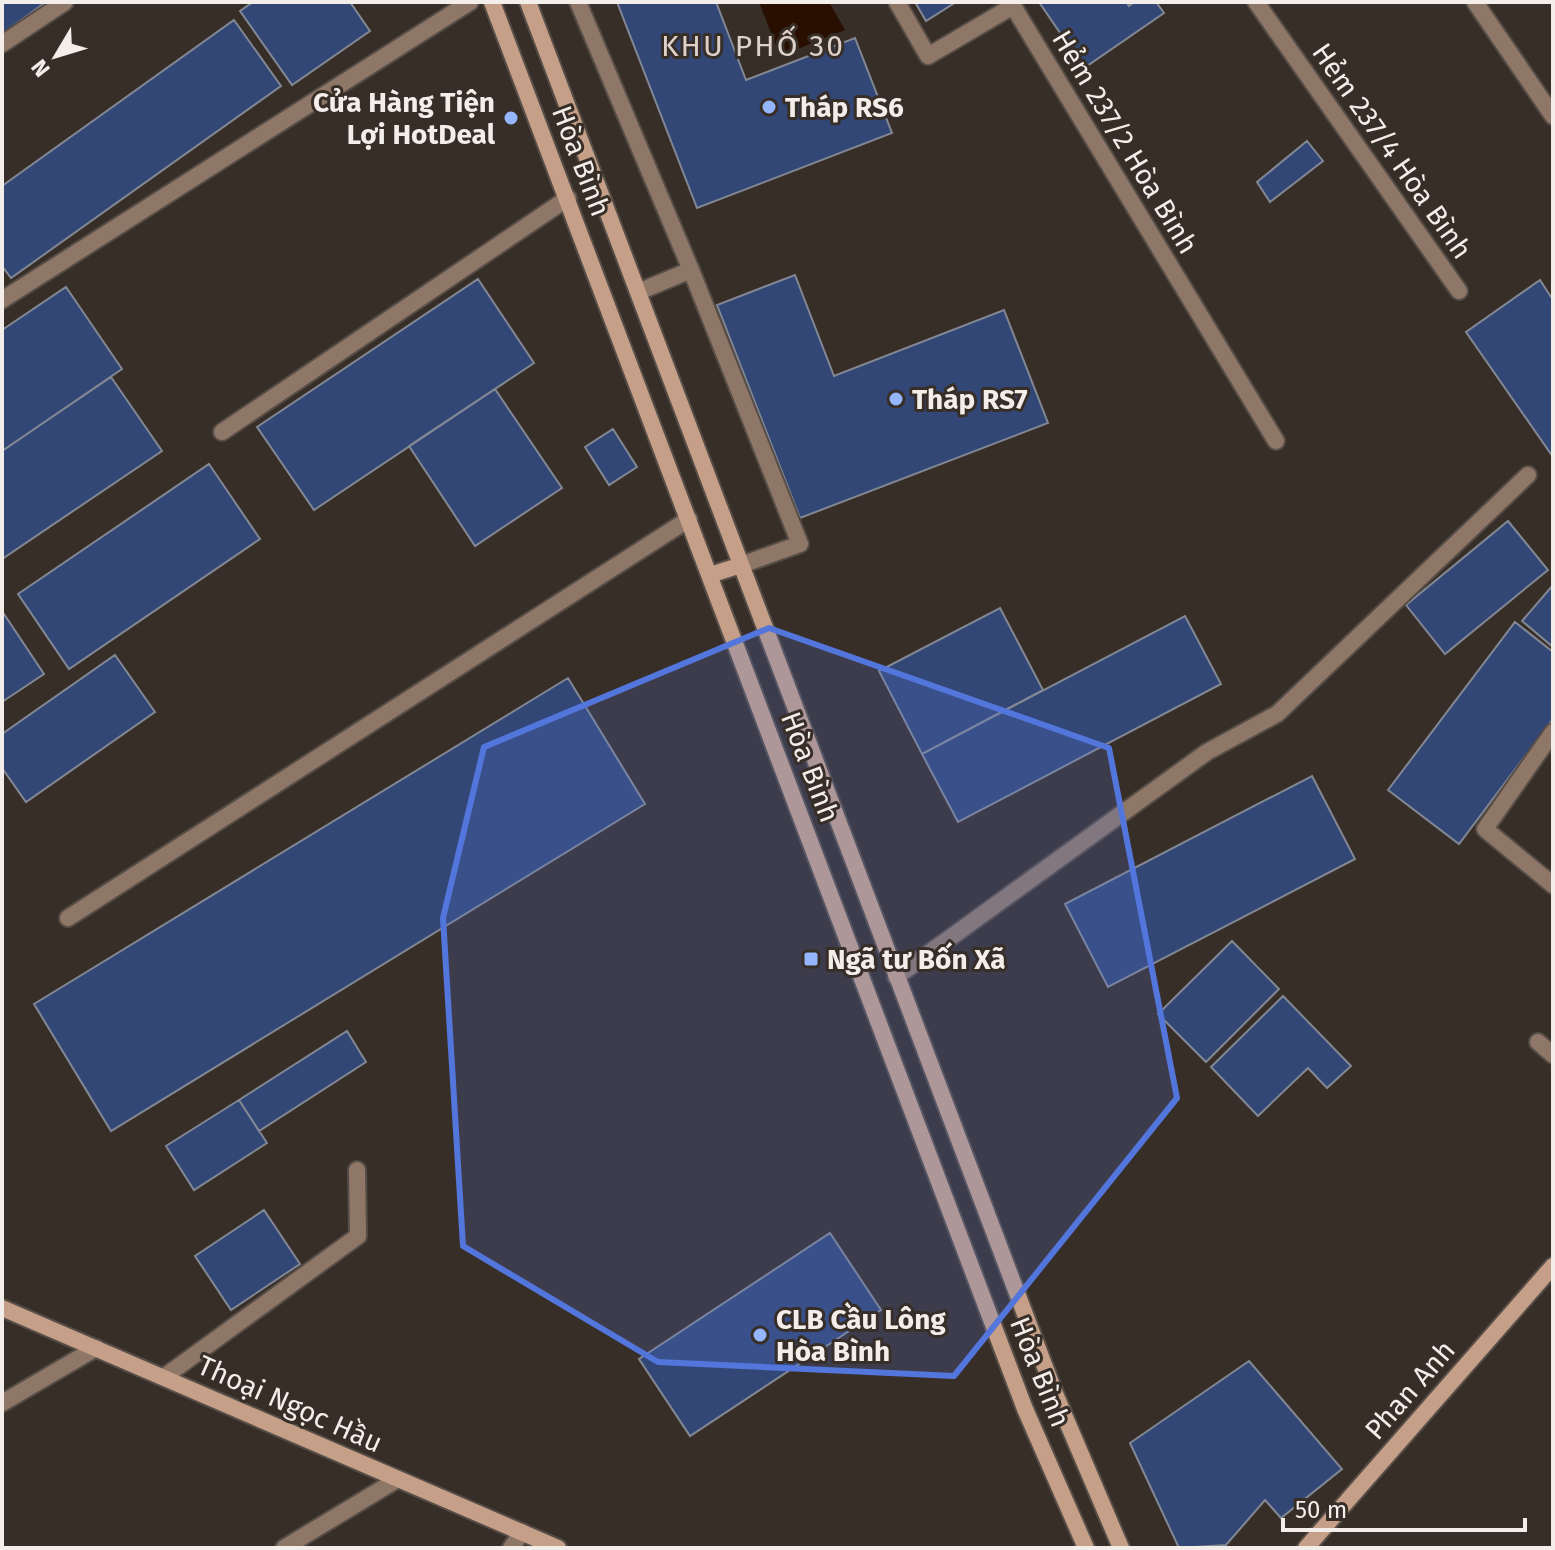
<svg xmlns="http://www.w3.org/2000/svg" width="1555" height="1550" font-family="'Fira Sans',sans-serif">
  <style>
    .water { fill: #280f00 }
    .building { fill: #334776; stroke: #828893; stroke-width: 2 }
    .lines { fill: none; stroke-linecap: round; stroke-linejoin: round }
    .service-casing { stroke: #564d47; stroke-width: 20 }
    .minor-casing { stroke: #564d47; stroke-width: 20 }
    .secondary-casing { stroke: #564d47; stroke-width: 20 }
    .service { stroke: #8f7768; stroke-width: 16 }
    .minor { stroke: #8f7768; stroke-width: 16 }
    .secondary { stroke: #c59f87; stroke-width: 16 }
    .marked { fill: #5376dc; fill-opacity: 0.2; stroke: #5376dc; stroke-width: 6; stroke-linejoin: round }
    .poi-dot { fill: #95b6fd; stroke: #382e28; stroke-width: 3 }
    .labels { text-anchor: middle; dominant-baseline: central; stroke-width: 6; stroke-linejoin: round; paint-order: stroke }
    .poi-label { font-size: 28px; font-weight: bold; fill: #f4eeea; stroke: #382e28; text-anchor: start }
    .street-label { font-size: 28px; fill: #f4eeea; stroke: #382e28 }
    .neighbourhood-label { font-size: 30px; letter-spacing: 2px; fill: #ddd1c9; stroke: #382e28 }
  </style>
  <rect width="100%" height="100%" fill="#382e28"/>
  <path class="water" d="M759,2H829L845,30L780,56Z"/>
  <path class="building" d="M2,2H46L2,34Z
    M253,2H350L370,31L292,85L240,11Z
    M617,2H716L746,80L855,38L892,133L697,208Z
    M915,2H956L926,21Z
    M1039,2H1126L1129,6L1134,2H1156L1164,13L1084,68Z
    M234,20L281,86L11,278L2,266V186Z
    M1307,141L1323,161L1270,202L1257,182Z
    M795,275L834,376L1004,310L1048,423L800,518L717,305Z
    M478,279L534,363L314,510L257,427Z
    M1540,280L1553,300V457L1466,332Z
    M66,287L122,369L2,451V330Z
    M111,377L162,451L2,559V451Z
    M495,389L562,488L475,546L409,446Z
    M613,429L637,467L609,485L585,447Z
    M209,464L260,539L69,669L18,594Z
    M1508,521L1548,570L1445,654L1406,605Z
    M1553,585V647L1522,621Z
    M1000,608L1043,690L922,754L879,671Z
    M2,611L44,674L2,702Z
    M1185,616L1221,684L958,822L922,754Z
    M1515,622L1553,652V719L1459,844L1388,790Z
    M115,655L155,712L26,802L2,768V734Z
    M568,678L645,804L111,1131L34,1004Z
    M1312,776L1355,859L1108,987L1065,904Z
    M1232,941L1279,989L1206,1062L1158,1014Z
    M1283,996L1351,1066L1327,1088L1308,1068L1258,1116L1211,1067Z
    M347,1031L366,1062L259,1131L239,1100Z
    M239,1100L267,1143L194,1190L166,1146Z
    M264,1210L300,1264L231,1310L195,1256Z
    M830,1233L881,1310L690,1436L639,1359Z
    M1249,1361L1342,1469L1281,1518L1265,1500L1226,1545L1179,1548L1130,1443Z"/>
  <g class="lines">
    <g class="service-casing">
      <path id="service" d="M578,2L691,270L638,292
        M691,270L800,544L741,565
        M2,300L470,2
        M222,432L568,198
        M1553,732L1485,829L1553,885
        M68,918L689,519
        M896,977L1207,752L1277,714L1528,475
        M1538,1042L1553,1055
        M164,1377L358,1236L357,1170
        M511,1548L522,1532"/>
    </g>
    <g class="minor-casing">
      <path id="minor" d="M897,2L928,56L1013,6L1276,441
        M1256,2L1459,291
        M1475,2L1553,116
        M2,44L65,2
        M2,1403L96,1348
        M284,1548L398,1479"/>
    </g>
    <g class="secondary-casing">
      <path id="secondary" d="M492,2L1025,1409L1086,1548
        M528,2L1056,1396L1121,1548
        M710,575L741,565
        M2,1308L558,1548
        M1306,1548L1553,1266"/>
    </g>
    <use href="#service" class="service"/>
    <use href="#minor" class="minor"/>
    <use href="#secondary" class="secondary"/>
  </g>
  <path class="marked" d="M769,628L1109,748L1177,1098L954,1376L658,1362L463,1246L443,918L484,747Z"/>
  <g class="poi-dot">
    <circle cx="769" cy="107" r="8"/>
    <circle cx="511" cy="118" r="8"/>
    <circle cx="896" cy="399" r="8"/>
    <rect x="803" y="951" width="16" height="16" rx="4"/>
    <circle cx="760" cy="1335" r="8"/>
  </g>
  <g class="labels">
    <g class="poi-label">
      <text x="495" y="102" text-anchor="end">Cửa Hàng Tiện<tspan x="495" dy="32">Lợi HotDeal</tspan></text>
      <text x="785" y="107">Tháp RS6</text>
      <text x="912" y="399">Tháp RS7</text>
      <text x="827" y="959">Ngã tư Bốn Xã</text>
      <text x="776" y="1319">CLB Cầu Lông<tspan x="776" dy="32">Hòa Bình</tspan></text>
    </g>
    <g class="street-label">
      <text transform="translate(1125 142) rotate(59)">Hẻm 237/2 Hòa Bình</text>
      <text transform="translate(1392 151) rotate(55)">Hẻm 237/4 Hòa Bình</text>
      <text transform="translate(581 161) rotate(69)">Hòa Bình</text>
      <text transform="translate(810 767) rotate(69)">Hòa Bình</text>
      <text transform="translate(1040 1372) rotate(68)">Hòa Bình</text>
      <text transform="translate(1410 1390) rotate(-49)">Phan Anh</text>
      <text transform="translate(290 1404) rotate(24)">Thoại Ngọc Hầu</text>
    </g>
    <g class="neighbourhood-label">
      <text x="753" y="46">KHU PHỐ 30</text>
    </g>
  </g>
  <rect width="1555" height="1550" fill="none" stroke="#f4eeea" stroke-width="8"/>
  <g transform="translate(56 56) rotate(232)" stroke="#382e28" stroke-width="6" paint-order="stroke">
  <path d="M0-6L14 30L0 20L-14 30Z" fill="#f4eeea"/>
  <text y="-12" font-size="22" font-weight="bold" text-anchor="middle" fill="#f4eeea">N</text>
  </g>
  <path d="M1283 1518v12h242v-12" fill="none" stroke="#f4eeea" stroke-width="4"/>
  <text x="1295" y="1518" font-size="24" fill="#f4eeea" stroke="#382e28" stroke-width="6" paint-order="stroke">50 m</text>
</svg>
